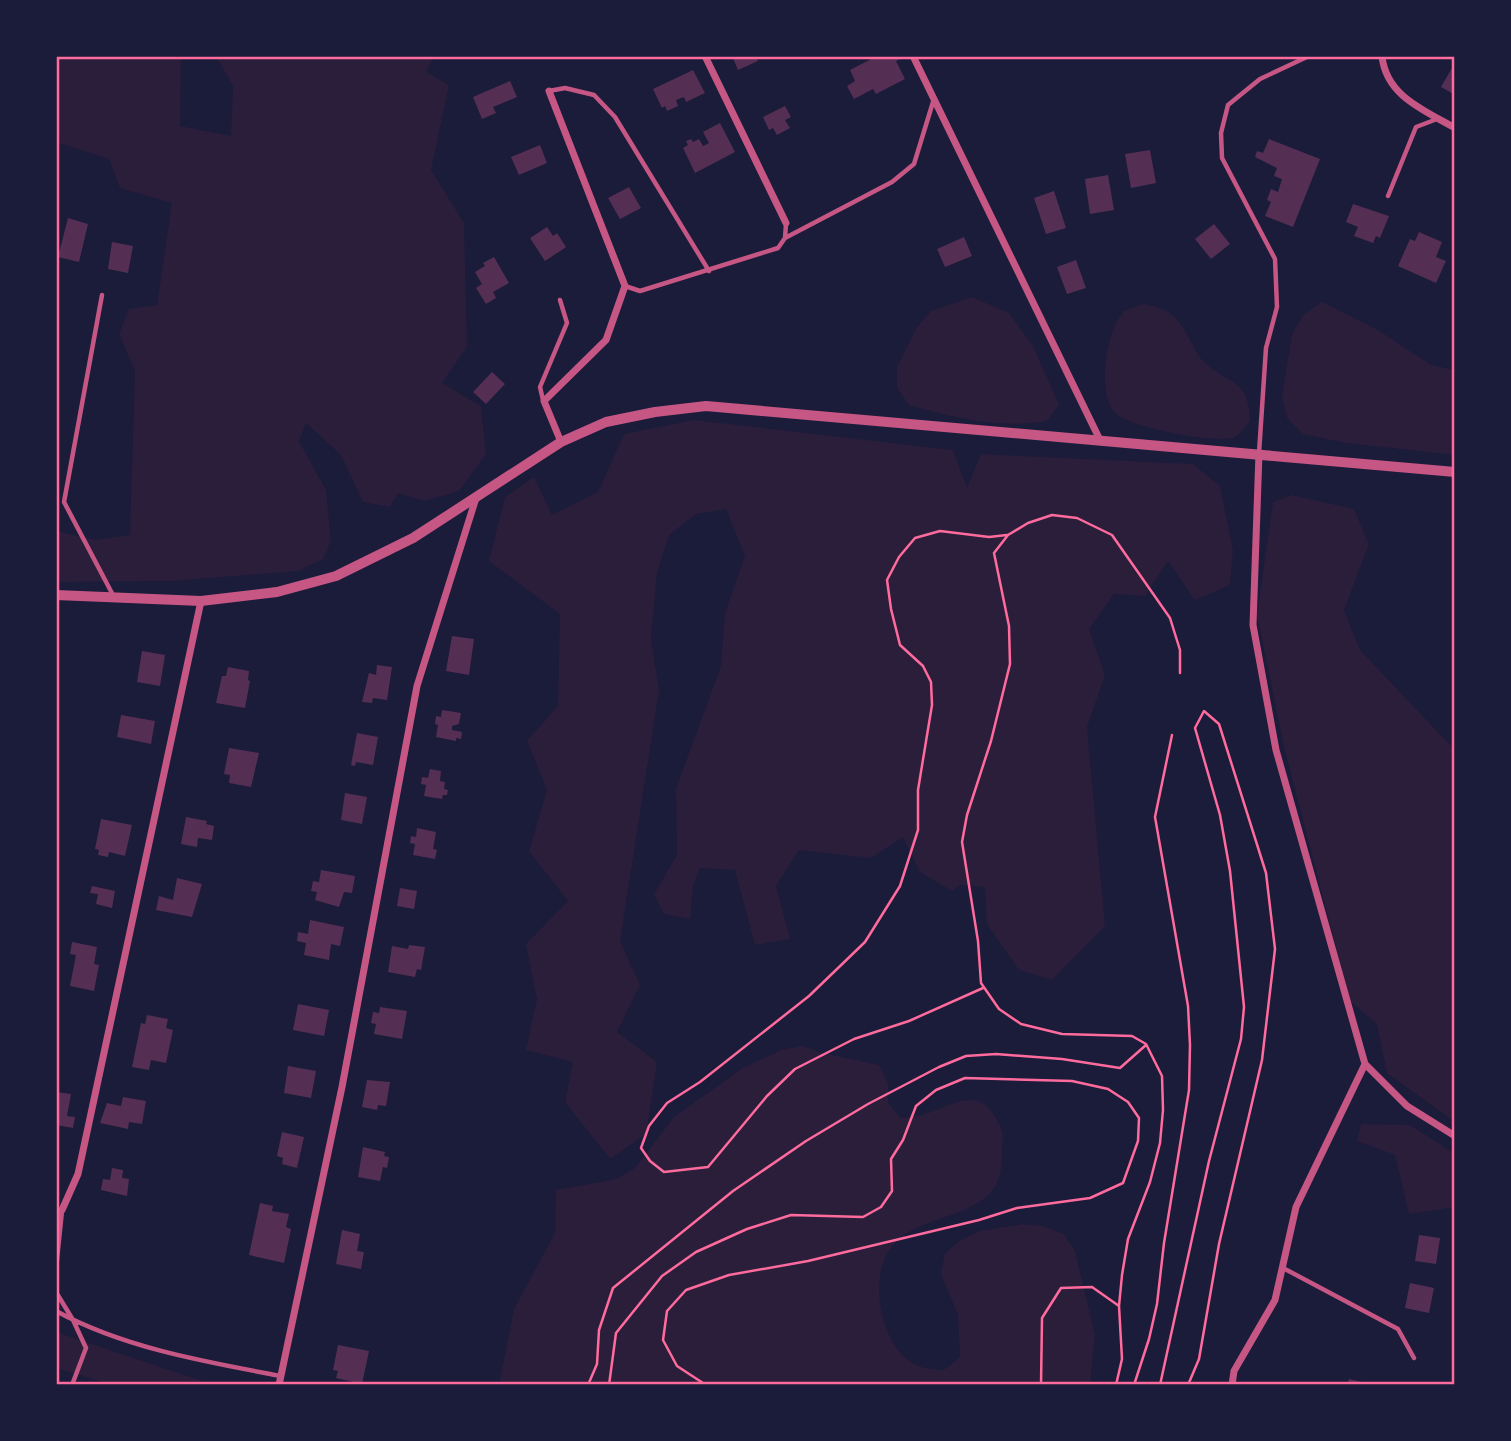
<svg xmlns="http://www.w3.org/2000/svg" width="1511" height="1441" font-family="Merriweather,serif">
  <style>
    .green { fill: #2a1e3b }
    .building { fill: #542f53 }
    .lines { fill: none; stroke-linecap: round; stroke-linejoin: round }
    .path { stroke: #ff6b9d; stroke-width: 2.5 }
    .service { stroke: #c65784; stroke-width: 4.5 }
    .minor { stroke: #c65784; stroke-width: 7 }
    .tertiary { stroke: #c65784; stroke-width: 10 }
    .neatline { fill: none; stroke: #ff6b9d; stroke-width: 2.5 }
  </style>
  <rect width="100%" height="100%" fill="#1b1b3a"/>
  <path class="green" d="M56,56H181L180,126L231,136L233,86L216,56H434L426,72L449,85L431,170L464,223L467,347L442,383L481,406L486,454L459,491L424,501L398,493L390,507L363,502L341,455L306,423L299,441L326,490L331,541L323,559L298,571L173,581L56,582V531L96,540L130,535L135,371L119,334L129,309L157,305L172,203L120,188L109,159L56,142Z
    M972,297L1009,313L1033,346L1059,405L1047,421C1001,429 953,418 909,405L897,388V367L917,327L931,311Z
    M1322,302L1378,330L1431,365L1455,370V455L1346,443L1303,434L1287,418L1282,396L1292,334L1303,315Z
    M1144,304C1173,310 1178,317 1192,343C1195,349 1199,357 1203,361C1229,386 1249,377 1250,421C1246,426 1240,434 1235,437C1217,445 1129,427 1115,413C1099,396 1105,350 1113,330C1115,323 1120,317 1124,311Z
    M694,420L953,450L967,488L981,454L1193,464L1220,486L1233,551L1230,585L1195,600L1168,561L1145,596L1114,594L1089,629L1105,675L1087,727L1105,926L1052,980L1019,970L987,924L985,887L960,885L952,891L920,872L903,837L871,858L799,850L776,886L790,939L755,945L735,870L700,868L693,886L690,919L664,914L654,894L677,855L676,789L721,666L725,613L745,556L726,509L696,514L669,535L657,573L651,638L659,691L620,941L640,985L617,1032L657,1062L646,1134L610,1159L565,1102L573,1062L526,1050L537,999L526,944L568,901L529,851L547,790L527,741L558,706L560,614L489,561L505,497L534,477L552,515L598,492L624,434Z
    M1291,495L1354,509L1369,544L1344,610L1360,650L1455,750V1122L1387,1073L1377,1024L1350,1001L1284,747L1257,615L1273,502Z
    M803,1046L822,1053L879,1065L888,1083V1103L901,1118C908,1117 915,1117 922,1115C956,1105 981,1081 1001,1128C1004,1138 1002,1149 1002,1160C1000,1229 910,1204 885,1258C869,1294 887,1367 932,1369C936,1369 939,1371 943,1370C948,1368 955,1361 960,1357L958,1315L941,1274L945,1253L961,1240L980,1231L1023,1224L1043,1226L1064,1234L1075,1251L1095,1335L1090,1385H499L514,1309L555,1233L556,1190L617,1179L635,1168L674,1117L743,1068L781,1050Z
    M1361,1124L1410,1125L1455,1154V1207L1409,1214L1395,1155L1357,1141Z
    M56,1332L199,1380L210,1385H113L56,1368Z"/>
  <path class="building" d="M732,56H755L758,61L738,70Z
    M877,56H898L900,59L896,61L905,79L876,94L873,89L854,99L847,86L855,81L850,70Z
    M1452,68L1455,70V95L1441,87Z
    M693,70L705,93L686,102L684,97L676,100L678,106L667,111L665,106L662,108L653,89Z
    M510,81L517,97L493,107L496,113L482,119L473,97Z
    M785,106L791,117L785,120L790,128L777,135L773,128L769,130L763,117Z
    M720,123L735,152L695,173L683,148L688,145L686,141L691,139L693,142L699,139L703,146L709,143L703,132Z
    M1269,139L1320,159L1293,227L1265,216L1271,202L1267,200L1271,189L1278,192L1282,179L1274,176L1277,168L1255,157L1257,151L1263,153Z
    M540,145L547,163L519,175L511,157Z
    M1150,150L1156,183L1131,188L1125,154Z
    M1108,175L1114,210L1090,214L1085,179Z
    M629,187L641,208L620,219L608,198Z
    M1054,191L1066,228L1046,234L1034,198Z
    M1353,204L1389,216L1380,238L1376,236L1373,243L1354,236L1358,227L1346,222Z
    M68,218L88,224L79,262L58,257Z
    M1214,224L1230,244L1211,259L1195,239Z
    M547,227L553,236L557,233L566,247L545,261L530,238Z
    M1419,232L1442,242L1436,257L1446,261L1436,283L1398,266L1410,239L1415,241Z
    M964,237L972,256L945,267L937,249Z
    M112,242L133,246L128,273L108,269Z
    M494,257L509,283L493,292L496,298L486,304L476,288L482,284L475,272L485,266L483,263Z
    M1076,260L1086,288L1067,294L1057,267Z
    M492,372L505,384L486,404L473,392Z
    M452,636L474,639L469,675L446,671Z
    M142,651L165,655L160,686L137,682Z
    M377,665L392,667L387,700L373,698L372,703L362,702L369,673L376,675Z
    M228,667L249,671L248,680L250,681L245,708L216,703L222,676H226Z
    M442,710L461,713L459,724L452,726V730L462,732L461,739L456,738V741L436,737L438,725L435,724L436,716L441,717Z
    M121,715L155,721L151,744L117,737Z
    M357,733L378,737L373,765L356,762L355,766L351,765Z
    M229,748L259,753L251,787L229,783L230,775L224,774Z
    M430,769L441,771L440,781L445,782L444,789L448,790L447,795H443L442,799L424,796L426,785L421,784L422,777L428,778Z
    M345,793L367,797L362,824L341,820Z
    M186,817L207,821L206,824L214,826L212,840L198,838L197,847L181,844Z
    M101,819L132,825L125,856L109,852L108,857L98,855L99,850L95,849Z
    M417,828L436,832L433,849L437,850L435,859L413,855L415,844L410,843L411,836L416,837Z
    M321,870L355,876L352,893L344,892L339,907L315,900L317,892L311,891L313,881L319,882Z
    M177,878L202,884L192,917L156,910L159,896L173,900Z
    M92,886L115,891L112,908L96,904L98,894L90,893Z
    M400,888L417,891L414,909L397,906Z
    M310,920L344,927L340,946L331,944L329,960L304,955L306,943L297,941L298,932L308,934Z
    M72,942L97,947L94,964L99,965L94,991L70,986L76,955L70,954Z
    M409,945L425,947L421,970L417,969L415,977L388,972L392,946L408,949Z
    M298,1004L329,1010L324,1036L293,1030Z
    M380,1007L407,1011L402,1039L374,1034L376,1024L371,1023L373,1012L379,1013Z
    M147,1015L168,1019L166,1028L173,1030L166,1063L151,1060L149,1070L132,1067L141,1023L145,1024Z
    M288,1066L316,1071L311,1098L284,1093Z
    M367,1080L390,1082L386,1106L378,1105L377,1110L362,1107Z
    M56,1092L71,1094L67,1116L75,1117L73,1128L56,1125Z
    M123,1097L146,1101L142,1124L129,1122L128,1129L100,1123L107,1103L121,1106Z
    M282,1132L304,1137L297,1168L282,1164L283,1158L277,1156Z
    M363,1147L385,1152L384,1156L389,1157L387,1168L383,1167L380,1181L358,1177Z
    M112,1168L123,1170L122,1178L129,1179L127,1196L101,1190L103,1179L110,1180Z
    M260,1203L273,1206L272,1211L289,1214L286,1227L291,1229L284,1263L249,1255Z
    M342,1230L360,1234L357,1251L364,1252L361,1269L336,1264Z
    M1419,1235L1440,1238L1436,1264L1415,1261Z
    M1410,1283L1434,1288L1429,1313L1405,1308Z
    M338,1345L369,1351L362,1384L336,1378L338,1371L333,1370Z
    M1349,1379L1370,1384V1385H1347Z"/>
  <g class="lines">
    <path class="path" d="M983,988L909,1021L854,1039L795,1069L767,1096L708,1167L664,1172L650,1161L641,1148L649,1126L667,1103L700,1082L809,996L865,942L900,886L918,830V790L932,705L931,682L923,666L900,645L891,609L887,580L899,557L915,538L940,531L989,537L1007,535
      M588,1385L597,1364L599,1330L613,1288L733,1191L806,1141L868,1104L939,1067L966,1056L996,1054L1062,1059L1120,1068L1146,1045
      M609,1385L616,1333L662,1276L696,1252L747,1229L791,1215L863,1217L881,1207L892,1191L891,1159L903,1140L916,1106L936,1090L965,1078L1072,1081L1108,1089L1128,1102L1139,1118L1138,1141L1123,1183L1090,1198L1017,1208L979,1220L808,1261L729,1275L686,1290L667,1311L663,1340L677,1366L706,1385
      M1041,1385L1042,1318L1061,1288L1092,1287L1119,1306
      M1116,1385L1122,1359L1119,1306L1122,1275L1128,1239L1150,1182L1160,1143L1163,1110L1162,1076L1146,1044L1132,1036L1062,1034L1021,1024L999,1009L981,983L978,941L962,842L967,815L991,741L1010,664L1009,626L994,553L1008,535L1028,523L1052,515L1077,518L1112,535L1170,618L1180,650V673
      M1134,1385L1149,1339L1157,1304L1164,1243L1189,1090L1190,1045L1188,1006L1155,817L1172,735
      M1160,1385L1209,1161L1241,1039L1244,1007L1230,871L1220,815L1195,728L1204,711L1219,724L1266,873L1275,949L1262,1060L1219,1244L1199,1359L1188,1385"/>
    <path class="service" d="M835,56H839
      M549,91L565,88L594,95L615,117L709,271
      M1388,196L1416,127L1437,119
      M785,238L892,182L914,164L933,102
      M625,286L640,291L778,248L785,238L786,224
      M102,295L64,502L114,597
      M543,400L540,387L567,323L560,300
      M1259,453L1266,348L1277,307L1275,259L1222,158L1221,133L1228,105L1260,79L1309,56
      M1283,1268L1398,1329L1414,1358
      M56,1269L62,1211
      M56,1292L73,1320L86,1348L72,1385
      M56,1311C124,1348 206,1362 281,1376"/>
    <path class="minor" d="M705,56L786,223
      M913,56L1100,440
      M1382,56C1386,96 1424,110 1455,128
      M549,91L625,286L606,340L544,401L561,442
      M1259,453L1253,625L1276,750L1363,1057L1365,1064L1407,1106L1455,1136
      M56,1216L62,1210L78,1174L201,601
      M279,1385L342,1087L417,686L476,498
      M1232,1385L1234,1371L1275,1300L1296,1207L1365,1064"/>
    <path class="tertiary" d="M56,595L201,601L277,592L336,576L413,538L561,442L606,422L655,412L706,406L1455,472"/>
  </g>
  <rect width="1511" height="1441" fill="none" stroke="#1b1b3a" stroke-width="116"/>
  <rect x="58" y="58" width="1395" height="1325" class="neatline"/>
</svg>
